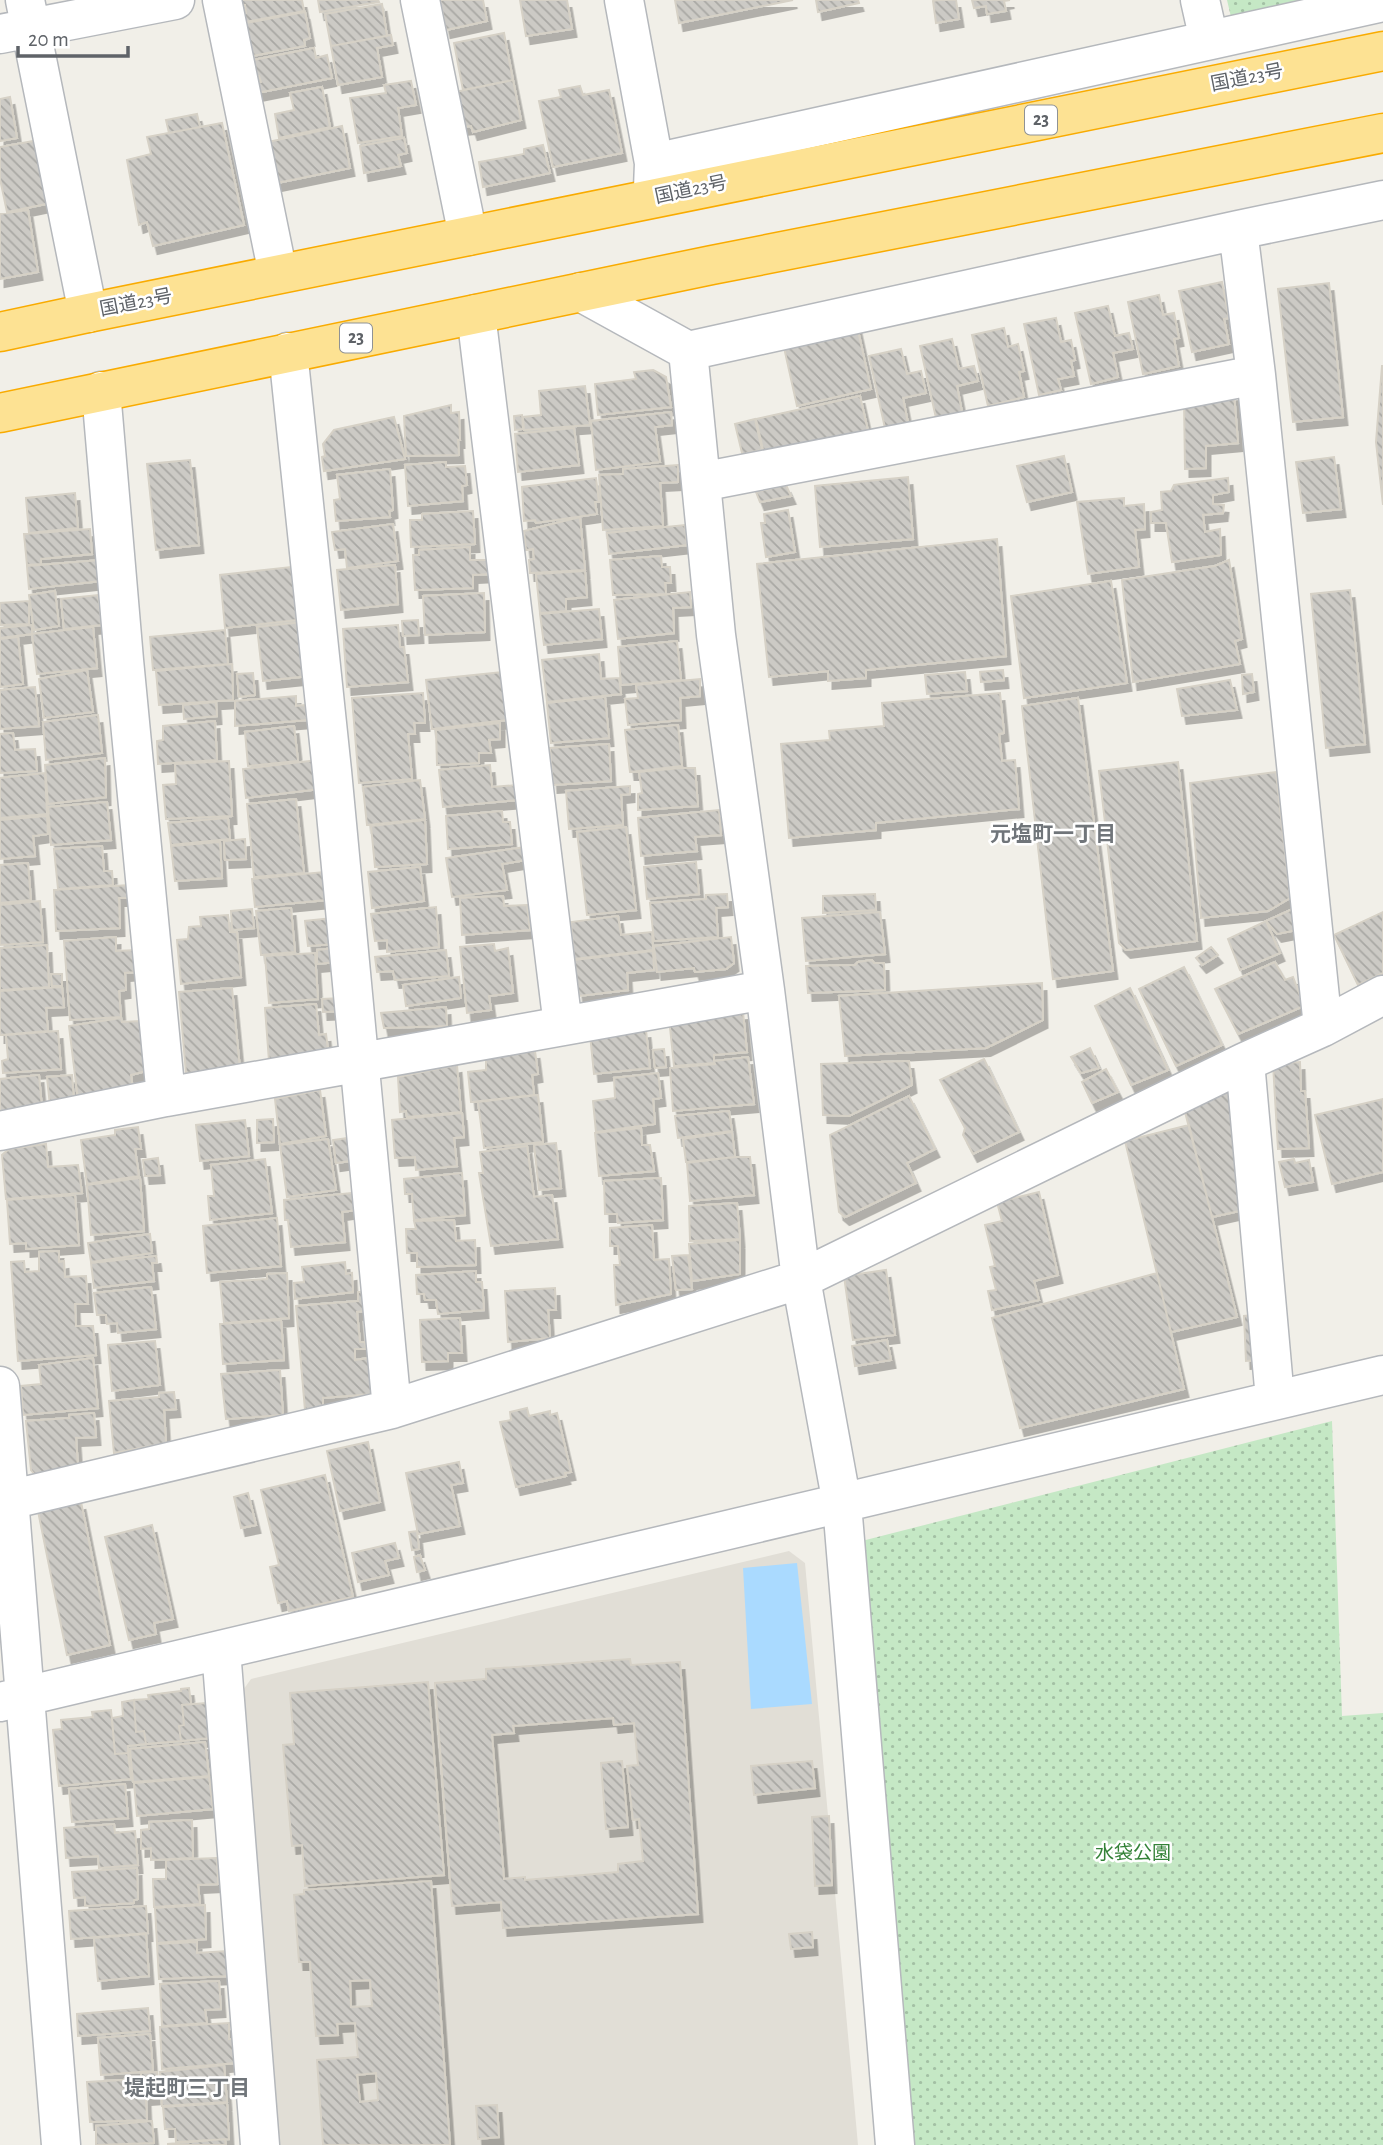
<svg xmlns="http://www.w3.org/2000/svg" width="1383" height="2145" font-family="'Alegreya Sans','Noto Sans JP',sans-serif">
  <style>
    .education { fill: #e1ded6 }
    .park { fill: url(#park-dots) }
    .water { fill: #aadaff }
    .building { fill: url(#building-back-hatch); stroke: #d6d1c6; stroke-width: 2; fill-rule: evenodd; filter: url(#shadow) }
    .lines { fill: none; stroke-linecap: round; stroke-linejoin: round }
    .minor-casing { stroke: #b5b8bc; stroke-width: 41 }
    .highway-casing { stroke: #f9ab00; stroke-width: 41 }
    .minor { stroke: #fff; stroke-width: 38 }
    .highway { stroke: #fde293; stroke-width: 38 }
    .labels { text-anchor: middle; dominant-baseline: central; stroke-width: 5; stroke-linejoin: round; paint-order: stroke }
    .shield { fill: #fff; stroke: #8f9295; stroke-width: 2 }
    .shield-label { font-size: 18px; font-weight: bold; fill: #5f6368 }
    .street-label { font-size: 19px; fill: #5f6368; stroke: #fff }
    .park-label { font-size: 19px; fill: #348238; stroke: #fff }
    .neighbourhood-label { font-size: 21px; font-weight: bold; fill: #70757a; stroke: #fff }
  </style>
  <defs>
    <pattern id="park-dots" width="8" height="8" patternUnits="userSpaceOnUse" patternTransform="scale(1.75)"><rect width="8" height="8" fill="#c5e8c5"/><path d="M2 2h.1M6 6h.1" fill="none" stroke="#a3c0a4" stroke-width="1.8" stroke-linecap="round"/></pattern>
    <pattern id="building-back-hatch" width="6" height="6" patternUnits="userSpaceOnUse" patternTransform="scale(1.75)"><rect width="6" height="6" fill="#cccac5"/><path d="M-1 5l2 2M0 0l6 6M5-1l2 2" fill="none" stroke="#a9a8a4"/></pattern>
    <filter id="shadow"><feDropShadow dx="4.5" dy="8" stdDeviation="0" flood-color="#0004"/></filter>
  </defs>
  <rect width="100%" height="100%" fill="#f1efe8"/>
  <path class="education" d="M789,1551L805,1563L858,2145H275L238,1697L251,1679Z"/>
  <path class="park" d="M1227,0H1310L1231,17Z
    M1332,1421L1342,1716L1383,1713V2145H910L850,1544Z"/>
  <path class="water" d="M797,1563L812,1704L751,1709L743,1568Z"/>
  <path class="building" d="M239,0H302L304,11L245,22L243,14L246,13L245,5H240Z
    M318,0H378L379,2L320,12Z
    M440,0H483L487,21L446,30Z
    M520,0H567L572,29L526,36Z
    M675,0H793L679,23Z
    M816,0H858L859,3L818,12Z
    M939,0H956L959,19L936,23L933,1Z
    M972,0H1010L1004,1L1006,11L987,14L986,6L974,8Z
    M382,4L387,36L331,46L325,14Z
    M305,12L310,38L304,40L305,46L252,56L246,23Z
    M504,33L513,80L463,90L454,43Z
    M391,35L393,45L377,48L382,77L338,85L331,46Z
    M314,48L316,58L327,55L332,78L257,93L256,83L261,82L259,76L256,77L253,60Z
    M513,80L521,120L473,132L471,126L462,127L455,92Z
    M411,81L416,105L398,108L402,136L358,143L350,98L386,93L384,85Z
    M580,86L583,95L609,90L622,153L553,167L539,101L561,97L559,90Z
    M322,87L330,127L279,138L275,114L294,110L290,93Z
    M10,97L17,138L0,141V99Z
    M197,114L200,127L169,133L166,120Z
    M222,123L244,225L153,246L147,222L139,225L127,160L151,154L147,137Z
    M342,126L350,168L277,183L268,142Z
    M404,138L407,153L398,155L401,166L364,173L360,146Z
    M39,140L51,203L7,212L0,179V147Z
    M543,145L550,173L483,187L479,162L524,154V149Z
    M28,210L38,272L0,279V214Z
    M1222,282L1229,318L1224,319L1229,344L1192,352L1179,291Z
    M1329,283L1343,417L1293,422L1278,289Z
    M1159,295L1163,315L1174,313L1179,338L1174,339L1179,366L1143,374L1128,302Z
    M1108,306L1115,336L1129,333L1133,349L1113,353L1118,377L1091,384L1075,313Z
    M1056,318L1061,342L1071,340L1075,360L1071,361L1074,376L1058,379L1061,390L1039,395L1024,324Z
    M857,326L871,389L797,406L783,343Z
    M1004,328L1008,347L1018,344L1024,371L1019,372L1024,397L988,406L972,335Z
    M952,339L959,369L974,366L978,381L957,386L962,412L936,418L920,346Z
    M901,349L907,374L921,371L926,393L903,398L908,423L885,428L869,356Z
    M1382,366H1383V505L1376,442Z
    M653,370L666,377L671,407L598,415L595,384L636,379L634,372Z
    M585,386L590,425L524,430L523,417L541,415L539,391Z
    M1234,393L1238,443L1206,446V468L1185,469L1184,399Z
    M860,396L868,431L764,454L756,419Z
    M451,405V413L459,412L460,440H458L459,455L406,456L404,416Z
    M671,412L672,425L655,427L660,462L596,470L591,421Z
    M522,415L523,429L515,430L514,416Z
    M394,417L405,459L324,471L322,457L325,456L323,444L334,430Z
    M755,419L762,450L747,453L748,456L743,457L735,424Z
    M574,428L579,465L518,472L515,434Z
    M1064,456L1072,492L1027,502L1017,466Z
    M1334,457L1341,509L1303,513L1296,462Z
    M190,460L199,545L156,550L147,464Z
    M446,462V467L465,466L467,485L462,486L463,501L408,506L405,465Z
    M678,465V482L660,483L663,526L603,530L599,475L623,474V469Z
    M390,469L393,510L389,511L390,517L336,521L334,500L340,499L337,475Z
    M908,477L913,539L820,547L815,486Z
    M596,478L599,502H595L597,514L536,523L535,520L524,521L522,487Z
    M1228,478L1229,492L1213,495V504L1224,505L1223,513L1203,515L1205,532L1220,529L1221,555L1172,562L1166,523H1151V512L1162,510L1161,492L1171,491L1174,485Z
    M786,485L791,496L760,502L756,492Z
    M75,493L78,528L29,533L26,498Z
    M1124,498V506L1144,504L1145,529L1135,530L1139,567L1088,574L1077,502Z
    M788,510L795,552L766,557L761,523H765L764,514Z
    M473,511L475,544L411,547L410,520H422V514Z
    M580,517L585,570L530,573L529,560L534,559L533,549L526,550L524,531Z
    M393,524L398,561L347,568L345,549L335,550L332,532Z
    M685,525L687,545L609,554L607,533Z
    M90,529L92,554L41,559V564L27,565L24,534Z
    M997,539L1006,656L866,670V678L828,681V671L769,677L757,564Z
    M470,547V560H491L492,574L473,575V588L415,590L413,555H419V550Z
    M661,556L662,567H670L671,583H665L666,594L613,595L610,560Z
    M100,560L101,581L29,589L27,566Z
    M1229,560L1242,639L1235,641L1240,664L1133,682L1122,580L1215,566Z
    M395,565L398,604L341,610L337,570Z
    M291,567L297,620L225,628L220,575Z
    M585,571L587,597L566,599V611L540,613L536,574Z
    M1111,581L1127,683L1024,698L1011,596Z
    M1350,590L1365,744L1326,748L1311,594Z
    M55,591L59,626L34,630L29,595Z
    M690,592L691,607L673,608L674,633L618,639L614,600Z
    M484,593L485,632L425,635L423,596Z
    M98,595L102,625L64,629L61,599Z
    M29,601V624L0,625V603Z
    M599,609L602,639L544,645L540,614Z
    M418,620L419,635L403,636L402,621Z
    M303,622L309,676L263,681L257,627Z
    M32,625V634L0,638V628Z
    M398,625L400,647H404L408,682L347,687L343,629Z
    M93,627L97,668L37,674L32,634Z
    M225,630L228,664L153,670L150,637Z
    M18,637L23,684L0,687V639Z
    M677,641L681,680L621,685L618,647Z
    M599,654L601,679L619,678L621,694L547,702L542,660Z
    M232,664L233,700L159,705L156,671Z
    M87,670L93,712L44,718L39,679Z
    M1003,670L1004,680L981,682L980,672Z
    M502,672L507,720L432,729L426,680Z
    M965,672L967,691L927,694L925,675Z
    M253,673L255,695L239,697L237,674Z
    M1252,674L1254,692L1243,694L1242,675Z
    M700,679V696L680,698L681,720L628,725L625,699L638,698L636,685Z
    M1230,680L1237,710L1182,716L1177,689Z
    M35,687L39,726L0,729V690Z
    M423,693L425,723H414L415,734H408L412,779L359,783L352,698Z
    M1000,693L1004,733L999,734L1002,761L1015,760L1019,809L876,823V830L789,838L781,744L830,740L829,731L884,726L882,703Z
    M296,696V706L305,705L307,720L235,726V701Z
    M605,697L609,738L551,743L547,703Z
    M1078,698L1113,971L1053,979L1022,706Z
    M216,702L217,716L184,719L183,705Z
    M98,715L102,753L46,760L43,722Z
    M215,721L217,760L158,764L157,741L163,740V726Z
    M500,723V739L489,740L491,753H479V763L437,765L436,730Z
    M678,725L682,766L630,772L625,730Z
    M294,726L298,761L248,766L245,732Z
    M13,733L15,750L35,749L37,771L0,773V734Z
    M609,744L611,781L553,785L550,748Z
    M105,758L106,797L48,804L45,765Z
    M317,760L319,789L246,798L243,769Z
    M229,761L232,816L166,819L163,785L176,784L175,764Z
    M1178,762L1197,941L1126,950L1119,943L1099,771Z
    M490,765L492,787L518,785L519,800L443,807L439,770Z
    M681,768H695L698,806L638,810V794L642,793L639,772Z
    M1276,772L1290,898L1268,911L1201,918L1190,783Z
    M45,773L47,814L0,818V778Z
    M420,780L425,819L367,825L363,787Z
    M630,786V794L621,795L623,825L569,829L566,791Z
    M296,799L304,873L254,877L247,804Z
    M107,802L111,840L51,845L48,807Z
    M719,810L721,835L695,837L697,851L641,856L638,818Z
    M502,811L503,822H510L512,844L448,849L446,816Z
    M47,816L48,834L33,836L35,856L0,859V820Z
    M228,818L230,839L171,845L168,823Z
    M425,820L427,864L375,867L371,826Z
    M626,827L636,910L587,915L577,832Z
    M245,839L246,859L225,860L224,841Z
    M220,842L222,878L175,881L171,846Z
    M102,846L104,871H112L113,885L58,889L54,849Z
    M526,847L527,860L502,864L507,890L452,897L446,858Z
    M696,862L699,894L647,899L644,867Z
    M28,863L31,900L0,903V865Z
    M420,867L424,901L372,908L368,872Z
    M324,872L326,900L255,907L252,879Z
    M129,885L130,898H119L120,928L56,931L54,890Z
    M727,894L728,907L716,908L718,937L654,941L650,903L706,899V895Z
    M875,894L876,910L823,913V896Z
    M503,896L504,906L527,905L530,930L462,935L460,898Z
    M40,901L43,942L0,945V905Z
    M436,907L439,947L387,952V940L375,941L371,914Z
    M1297,907V930L1277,934L1266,921Z
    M291,908L295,952L261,955L256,911Z
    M252,909L254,928L232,930L231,911Z
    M880,912L885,954L806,961L802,918Z
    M1383,912V973L1358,985L1334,935Z
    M228,915L230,932H237L241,977L181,984L177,940L188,939L189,927L201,926L200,917Z
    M618,916L621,935L652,932L653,950L574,959L571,922Z
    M332,918L335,944L308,946L305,921Z
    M1266,921L1280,953L1240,970L1228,939Z
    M116,937V951L136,950L138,972L125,973L126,990L119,991L121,1017L70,1020L64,941Z
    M731,937L734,963L726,969L695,972L694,968L657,972L654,946Z
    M494,944L495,951L508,948L513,993L489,996L491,1010L467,1013L460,947Z
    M47,945L49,987L0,990V948Z
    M1211,947L1218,955L1202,965L1196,958Z
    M335,948L337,962L317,964V950Z
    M446,950L449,976L395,980L393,971L377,972L375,957Z
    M653,951L654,970L627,973L628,990L579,996L574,960Z
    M315,953L318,999L269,1003L265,956Z
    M872,960L874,963H884L885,990L808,993L806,966L855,965L858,962Z
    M1275,962L1285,980L1293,977L1304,1006L1238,1034L1215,989Z
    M1184,967L1222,1045L1176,1066L1139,989Z
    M51,974H62V986H52Z
    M459,977L461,998L406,1006L403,985Z
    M1042,983L1043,1020L986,1048L845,1056L839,996Z
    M62,987L64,1007L46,1008L48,1031L0,1035V991Z
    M232,988L240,1069L186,1073L179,992Z
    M1130,988L1168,1070L1131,1085L1095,1006Z
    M342,998L343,1011L323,1012L322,999Z
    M316,1004L319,1035L326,1034L328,1050L269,1061L265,1008Z
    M446,1007L447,1026L384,1028L381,1013Z
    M743,1012L747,1052L714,1055V1063L674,1066L669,1018Z
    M121,1018L122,1022L140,1021L146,1071L131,1075L133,1090L78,1100L69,1026Z
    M646,1030L650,1068L594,1074L590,1035Z
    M58,1031L61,1069L3,1073L2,1061L8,1059L6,1035Z
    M1090,1048L1099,1068L1081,1073L1071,1057Z
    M664,1049L666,1067L655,1068L653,1050Z
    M535,1051L538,1074L532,1075L534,1095L471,1102L468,1072L486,1070V1059Z
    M748,1057L754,1104L673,1111L670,1068L715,1064L714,1061Z
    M984,1059L1019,1132L973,1154L963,1135L965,1128L940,1080Z
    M909,1061L912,1085L849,1116L823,1115L821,1064Z
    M1300,1062L1301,1091H1305L1309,1148L1278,1149L1273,1064Z
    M457,1065L461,1112L407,1117L406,1111L400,1112L398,1077Z
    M1106,1069L1118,1092L1092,1103L1082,1082Z
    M658,1073L661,1098L653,1099L655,1124L596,1132L593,1101L615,1098L614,1078Z
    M39,1075L42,1108L5,1114L0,1111V1079Z
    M72,1075L74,1101L50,1106L47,1077Z
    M1234,1083L1244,1210L1212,1217L1184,1108Z
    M320,1090L326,1136L280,1144L275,1099Z
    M538,1095L543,1142L484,1148L478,1102Z
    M909,1096L935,1149L907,1163L916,1183L845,1217L839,1212L830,1135Z
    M1383,1099V1172L1332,1184L1315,1115Z
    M729,1111L732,1131L678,1138L675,1116Z
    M462,1113L464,1137L454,1138L457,1166L416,1170L415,1157L395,1158L392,1120Z
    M273,1119L274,1142L257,1143V1120Z
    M245,1120L249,1156L200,1161L196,1125Z
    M1189,1125L1237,1317L1171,1332L1125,1141Z
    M138,1127L141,1149H135L139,1176L87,1184L81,1140L115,1135V1130Z
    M641,1128L642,1145H650L654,1171L599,1176L595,1133Z
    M732,1132L735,1157L686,1162L683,1139Z
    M355,1137L358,1160L336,1163L333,1140Z
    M328,1139L336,1190L287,1197L280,1145Z
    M556,1143L561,1188L539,1190L534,1145Z
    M46,1144L48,1167L78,1165L82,1193L6,1199L2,1155L9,1149Z
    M527,1146L534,1197L552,1195L558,1239L491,1246L479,1173H483L480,1152Z
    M734,1157H750L754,1195L690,1201L687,1163Z
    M158,1158L160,1175L145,1176L143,1160Z
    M265,1159L272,1213L210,1220L208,1196H214L211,1165Z
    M1294,1159L1295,1163L1309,1160L1313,1182L1285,1187L1279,1162Z
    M462,1173L465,1215L414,1220L412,1194H405L404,1179Z
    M140,1178L144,1231L91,1235L87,1185Z
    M661,1178L663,1220L618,1223L617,1214H605L604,1181Z
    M361,1192L364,1209L342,1212L345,1242L291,1247L288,1220H285L284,1200Z
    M1039,1192L1058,1275L1034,1281L1039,1300L992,1310L988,1291L996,1290L990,1267L995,1266L985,1225L1002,1221L997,1202Z
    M75,1195L79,1245L26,1249V1243L10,1244L7,1200Z
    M737,1203L740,1239L690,1241L689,1206Z
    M277,1218L281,1266L207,1273L203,1226Z
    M454,1220L456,1241L475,1240L476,1265L417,1267V1253H407L406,1229H416L414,1221Z
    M652,1225L654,1260L669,1259L671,1294L616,1305L614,1265H620L618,1246H610V1228Z
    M150,1234L152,1253L91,1262L88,1243Z
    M740,1240V1274L692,1281L689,1244Z
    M59,1251V1262L64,1261L65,1277L86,1276L88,1304H75L76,1326H93L96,1355L18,1361L11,1262L24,1261L25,1272L39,1271V1252Z
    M688,1255L692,1289L676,1290L672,1256Z
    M156,1256L157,1263H152L154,1281L94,1288L91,1263Z
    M345,1262L346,1274L352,1273L353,1292L295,1299L294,1283L304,1282L302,1267Z
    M886,1270L895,1335L853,1340L844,1276Z
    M476,1271V1282H482L484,1310L438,1314L436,1300H425L424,1294H417L416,1275Z
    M287,1273L289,1318L224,1323L220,1282L267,1279V1274Z
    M1157,1273L1184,1389L1020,1428L992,1318Z
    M151,1287L156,1329L118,1333L117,1323L107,1324L106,1315H97L94,1293Z
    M555,1288L556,1310H548L550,1338L508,1342L505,1291Z
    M358,1292H372L375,1310L357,1312L360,1342H365L366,1349H355V1360L369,1358L372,1394L323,1398V1407L305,1410L296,1306L358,1301Z
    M1253,1315L1256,1360L1246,1361L1244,1316Z
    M460,1318L462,1353H448V1361L422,1362L420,1320Z
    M281,1320L284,1360L223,1364L220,1324Z
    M887,1340L891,1360L855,1366L852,1346Z
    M155,1341L160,1385L112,1391L108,1345Z
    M93,1358L98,1408L23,1415L21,1386L41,1384L39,1365Z
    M280,1370L283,1415L226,1419L221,1374Z
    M174,1392L176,1409L164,1410L166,1443L114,1453L109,1401L159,1397V1393Z
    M527,1408L529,1416L550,1411V1415L557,1413L571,1472L565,1473L566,1476L516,1487L500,1422L511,1420L510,1412Z
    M94,1413L96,1437L76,1438L78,1466L35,1475L31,1470L26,1421L69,1418V1415Z
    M368,1442L380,1502L340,1511L327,1451Z
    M459,1462L463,1483L451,1485L460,1526L418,1534L406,1473Z
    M325,1475L353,1597L289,1611L287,1601L278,1603L270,1567L279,1565L261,1490Z
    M248,1493L256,1525L241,1528L234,1497Z
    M81,1502L110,1645L67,1655L38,1511Z
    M152,1525L173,1619L154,1623L156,1634L129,1640L105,1537Z
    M417,1531L419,1549L412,1550L409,1532Z
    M395,1543L399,1558L385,1561L389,1575L358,1582L352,1553Z
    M420,1555L425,1570L417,1572L414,1557Z
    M630,1659L631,1665L680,1662L698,1914L503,1928L501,1902L452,1906L435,1683L486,1679V1669ZM613,1718L614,1725L634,1723L638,1765L627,1766L633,1820L639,1819L643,1861L618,1864V1872L525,1880V1877L504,1879L492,1735L514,1733L513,1726Z
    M428,1682L444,1875L305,1886L302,1845L292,1846L283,1745L294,1744L290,1693Z
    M189,1688L191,1704L182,1705L184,1725L179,1726L181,1741L146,1744L144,1731L136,1732L134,1700L149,1699L148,1695L181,1691V1689Z
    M134,1700L136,1732L144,1731L146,1744L128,1746V1753L115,1754L112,1718L123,1716L122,1702Z
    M206,1703L210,1738L181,1741L179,1726L184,1725L182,1705Z
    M111,1710L115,1754L128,1753L131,1779L59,1786L53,1730L62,1729L61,1720L93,1717L92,1712Z
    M205,1742L209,1776L133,1782L130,1749Z
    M622,1761L628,1827L606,1829L601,1763Z
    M812,1761L815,1788L754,1795L751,1766Z
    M209,1777L213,1809L137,1816L134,1783Z
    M125,1784L128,1818L72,1822L69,1789Z
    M829,1816L832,1885L815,1886L812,1817Z
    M192,1820L193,1858L151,1860V1848L141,1849V1830L149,1829V1822Z
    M114,1824L115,1833L135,1831L138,1865L99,1868L98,1856L66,1858L64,1828Z
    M217,1858L218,1884L198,1885L200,1904L154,1907L153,1879H166V1860Z
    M137,1868L138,1899L134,1900V1903L85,1906V1897L74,1898L72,1872Z
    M431,1881L450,2145H323L317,2060L358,2057L355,2023L337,2024L338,2035L316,2036L310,1962H299L294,1895L304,1894V1890ZM370,1980L372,2006L351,2007L350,1981ZM376,2073L378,2100L360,2102L357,2075Z
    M205,1905L206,1939L157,1943L155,1908Z
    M146,1906L148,1933L71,1939L69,1911Z
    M812,1932L813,1947L791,1949L789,1934Z
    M146,1934L149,1976L98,1981L94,1938Z
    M197,1942V1953L227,1951L230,1976L159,1979L157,1944Z
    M219,1981L221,2009L205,2010L207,2023L162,2026L160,1984Z
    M148,2008L150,2031L78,2036L77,2014Z
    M229,2023V2039H236L237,2063L162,2069L160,2027Z
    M150,2034L153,2071L101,2075L98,2038Z
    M224,2065L227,2102L162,2106L160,2072Z
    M157,2072L159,2096L146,2097L147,2120L90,2122L87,2082L141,2079V2073Z
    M227,2103L229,2139L176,2142L175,2129H165L163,2107Z
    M497,2105L499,2137L478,2139L476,2106Z
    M152,2121L154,2143L96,2145V2126Z
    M225,2139L226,2145H168V2144Z"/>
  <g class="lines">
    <g class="minor-casing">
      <path id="minor" d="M25,0L88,313
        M222,0L278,274
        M420,0L468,236
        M624,0L654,163L653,188
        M1200,0L1209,40
        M0,34L175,0
        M654,163L1383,2
        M1238,230L1256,375L1323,1027
        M581,292L688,351L1238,230L1383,200
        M476,314L563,1026
        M688,351L716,635L765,990L801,1279L842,1504L895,2145
        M288,352L332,771L392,1409
        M101,391L124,660L166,1097
        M701,482L1256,375
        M1245,1062L1275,1399
        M0,1131L166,1097L765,990
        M0,1386L61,2145
        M9,1500L392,1409L801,1279L1245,1062L1323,1027L1383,995
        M221,1650L260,2145
        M0,1702L1383,1375"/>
    </g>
    <g class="highway-casing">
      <path id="highway" d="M0,332L88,313L1383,51
        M0,413L712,265L1383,133"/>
    </g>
    <use href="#minor" class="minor"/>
    <use href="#highway" class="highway"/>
  </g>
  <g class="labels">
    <g class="shield">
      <rect x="1025" y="105.5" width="32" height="29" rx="5"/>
      <rect x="340" y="323.5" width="32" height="29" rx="5"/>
    </g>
    <g class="shield-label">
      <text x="1041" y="120">23</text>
      <text x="356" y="338">23</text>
    </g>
    <g class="street-label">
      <text transform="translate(1247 78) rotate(-11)">国道23号</text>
      <text transform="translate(691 190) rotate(-12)">国道23号</text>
      <text transform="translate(136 303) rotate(-11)">国道23号</text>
    </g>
    <g class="park-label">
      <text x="1133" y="1853">水袋公園</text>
    </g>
    <g class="neighbourhood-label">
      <text x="1053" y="834">元塩町一丁目</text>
      <text x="187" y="2088">堤起町三丁目</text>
    </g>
  </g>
  <path d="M18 46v10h110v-10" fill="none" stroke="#5f6368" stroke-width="3.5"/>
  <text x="28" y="46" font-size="21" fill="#5f6368" stroke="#ffffff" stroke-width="5" paint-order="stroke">20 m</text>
</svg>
